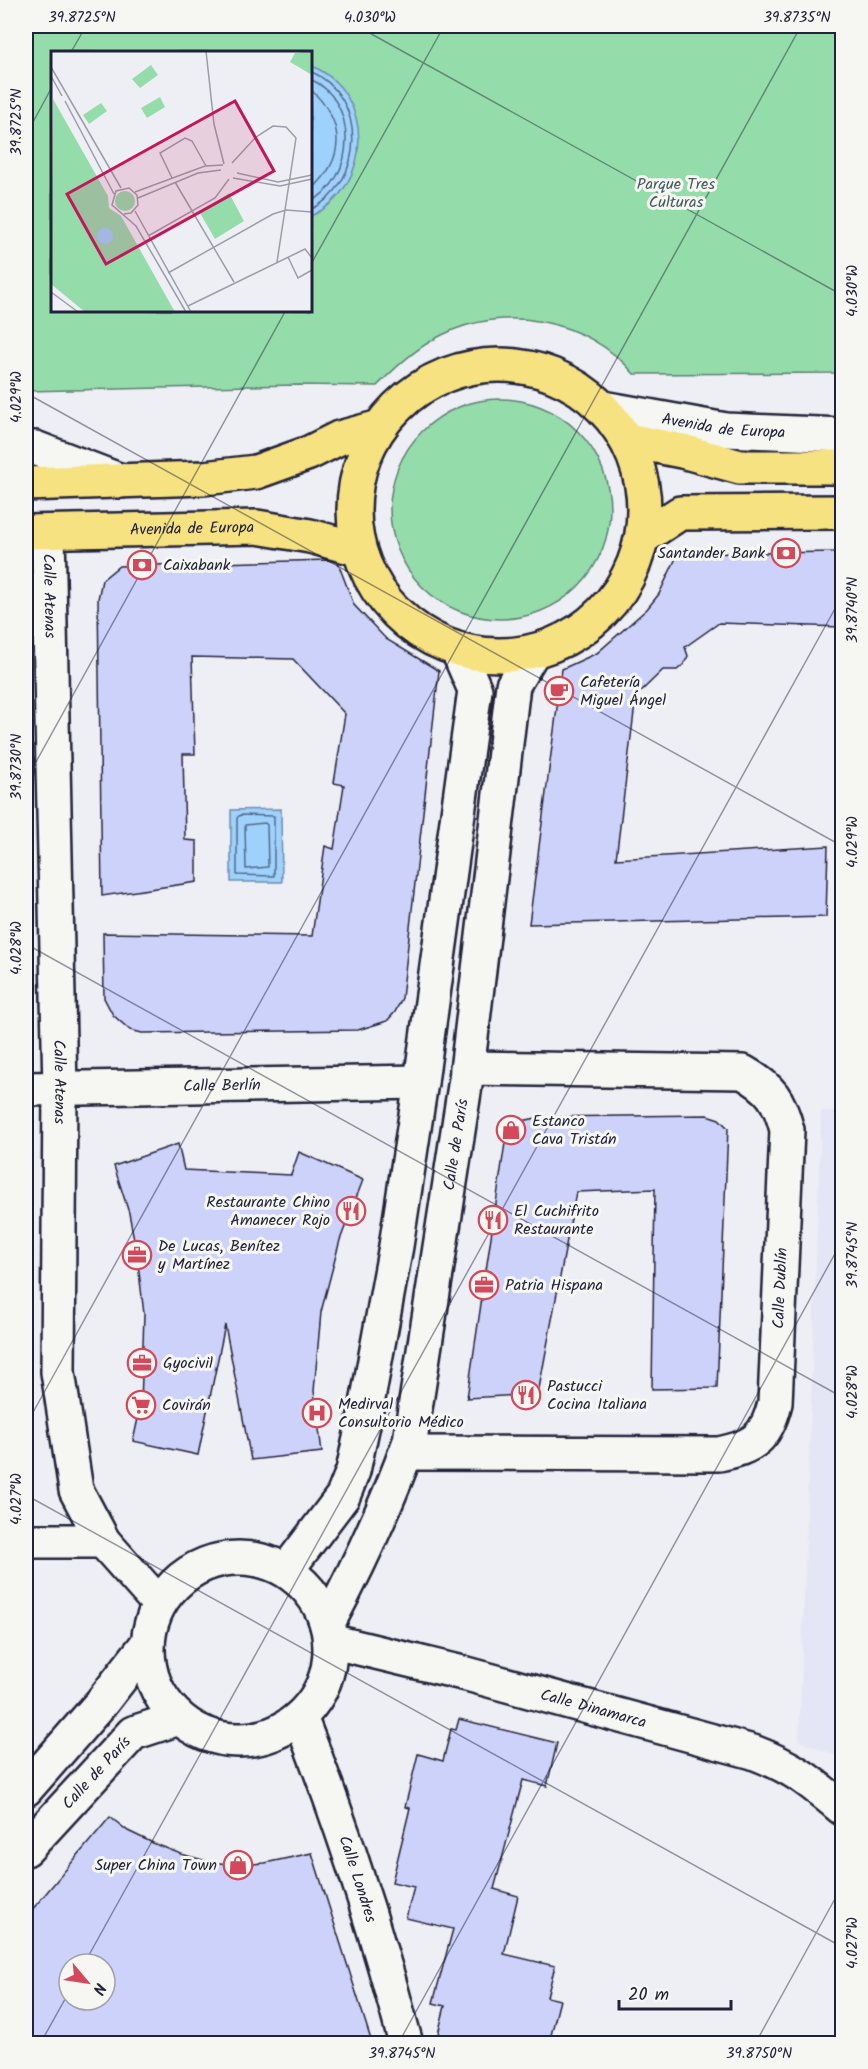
<svg xmlns="http://www.w3.org/2000/svg" width="868" height="2069" font-family="Kalam,sans-serif">
  <style>
    .built { fill: #e4e6f6 }
    .green { fill: #95dcab; stroke: #5c7f73; stroke-width: 1.5; fill-rule: evenodd }
    .water { fill: #9ed2fc; stroke: #6c8caf; stroke-width: 1.5 }
    .lines { fill: none; stroke-linecap: round; stroke-linejoin: round }
    .shore { stroke: #546888; stroke-width: 1.5 }
    .building { fill: #cdd2fa; stroke: #22223b; stroke-width: 1.5; fill-rule: evenodd }
    .minor-casing { stroke: #22223b; stroke-width: 38 }
    .major-casing { stroke: #22223b; stroke-width: 38 }
    .minor { stroke: #f6f6f2; stroke-width: 33 }
    .major { stroke: #f7e281; stroke-width: 33 }
    .ticks { fill: none; stroke: #22223b; stroke-width: 1.5; stroke-opacity: 0.45 }
    .labels { text-anchor: middle; dominant-baseline: central; stroke-width: 6; stroke-linejoin: round; paint-order: stroke }
    .park-label { font-size: 16px; fill: #445a5d; stroke: #f6f6f2 }
    .street-label { font-size: 16px; fill: #22223b; stroke: #f6f6f2 }
    .poi-label { font-size: 16px; fill: #22223b; stroke: #f6f6f2; text-anchor: start }
    .inset-road { fill: none; stroke: #9c9daa; stroke-width: 1.5 }
    .view { fill: #c2185b; fill-opacity: 0.15; stroke: #c2185b; stroke-width: 3 }
    .inset-edge { fill: none; stroke: #22223b; stroke-width: 3 }
    .neatline { fill: none; stroke: #22223b; stroke-width: 2 }
    .ticks-label { font-size: 15px; text-anchor: middle; fill: #22223b }
  </style>
  <rect width="100%" height="100%" fill="#eeeff4"/>
  <filter id="ink" filterUnits="userSpaceOnUse"><feTurbulence type="fractalNoise" baseFrequency=".0167" numOctaves="2"/><feDisplacementMap in="SourceGraphic" scale="12" xChannelSelector="R" yChannelSelector="G"/><feConvolveMatrix kernelMatrix="1 2 1 2 8 2 1 2 1" color-interpolation-filters="sRGB"/></filter>
  <g filter="url(#ink)">
    <path class="built" d="M821,1112H842V1758L799,1741Z"/>
    <path class="green" d="M26,26H842V373L634,374C589,320 505,303 442,335C416,348 397,366 377,386L297,385L26,391ZM52,52H310V310H52Z
      M390 509a110 110 0 1 1 220 0a110 110 0 1 1-220 0Z"/>
    <path class="water" d="M310,65C376,93 374,187 311,216Z
      M281,809L282,882H231V810Z"/>
    <g class="lines">
      <path class="shore" d="M310,71C368,96 366,184 310,210
        M310,79C359,100 357,180 310,202
        M310,89C346,122 346,159 310,191
        M240,815L274,816V876L237,875V818Z
        M265,823L267,825L268,867L246,869L245,825Z"/>
    </g>
    <path class="building" d="M843,552V627L719,623L685,647L688,656L684,664L677,670H663L636,696L616,859L828,846L826,917L529,924L562,669L597,653L647,609L659,594L678,554Z
      M328,560L338,563L354,605L386,639L439,671L402,998L395,1012L387,1021L358,1030L142,1033L130,1030L113,1015L104,998L103,933L312,936L325,846L334,849L344,785L334,783L345,714L293,659L192,657L195,754H183L185,840L197,841V882L102,896L98,599L102,580L119,566Z
      M707,1115L719,1119L728,1128L717,1388L652,1389L655,1189L576,1192L538,1394L467,1398L505,1143L511,1130L522,1121L541,1117Z
      M178,1144L184,1170L291,1175L299,1152L363,1180L340,1240L321,1312L314,1391L322,1452L251,1460L225,1325L198,1455L133,1441L141,1405L144,1314L137,1255L129,1213L114,1166Z
      M459,1719L557,1743L547,1786L523,1780L494,1889L518,1896L504,1954L555,1966L547,1997L560,2000L549,2043H461L437,2038L445,2006L433,2003L453,1929L406,1918L414,1887L392,1882L410,1808L405,1807L418,1754L443,1761L451,1729L456,1730Z
      M110,1817L128,1831L153,1843L181,1854L210,1862L238,1865L265,1863L312,1853L372,2043H26V1917ZM69,1964H105V2000H69Z"/>
    <g class="lines">
      <g class="minor-casing">
        <g id="minor">
          <path id="s1" d="M603,408L726,430L842,435"/>
          <path d="M26,448H35L121,481"/>
          <path id="s2" d="M48,532L60,1089L58,1372L76,1490L103,1541L159,1604"/>
          <path id="s3" d="M26,1089L421,1082"/>
          <path id="s4" d="M406,1453L719,1454C753,1447 766,1439 775,1403L787,1130C779,1099 771,1088 743,1072L467,1068"/>
          <path d="M26,1541H103"/>
          <circle cx="239" cy="1649" r="91"/>
          <path d="M287,1570L343,1496L353,1471L365,1415L396,1246L421,1082L475,690L458,651"/>
          <path id="s5" d="M327,1625C359,1565 387,1505 410,1441L466,1079L513,685L533,652"/>
          <path id="s6" d="M330,1641L467,1674L753,1752C793,1767 810,1781 842,1808"/>
          <path id="s7" d="M300,1717C342,1824 377,1932 406,2044"/>
          <path d="M26,1789L102,1702L148,1643"/>
          <path id="s8" d="M26,1849L133,1733L179,1718"/>
        </g>
      </g>
      <g class="major-casing">
        <g id="major">
          <circle cx="499" cy="510" r="145"/>
          <path d="M627,440L682,451L740,467H842"/>
          <path d="M26,484L204,478L256,472L309,453L339,438L380,427"/>
          <path id="s9" d="M26,532L257,527L310,536L358,549"/>
          <path d="M642,538L680,513L842,512"/>
        </g>
      </g>
      <use href="#minor" class="minor"/>
      <use href="#major" class="major"/>
    </g>
  </g>
  <path class="ticks" d="M357,26L842,295M71,52L86,26M26,135L52,87M310,266L444,26M26,393L842,846M26,780L286,310M26,944L842,1397M26,1425L801,26M26,1495L842,1947M84,1964L842,596M40,2044L69,1992M398,2044L842,1241M755,2044L842,1886"/>
  <defs>
    <g id="bank-ring" transform="scale(1.5)"><circle r="9.5" fill="#f6f6f2" stroke="#d1495b" stroke-width="1.5"/><path d="M-6-4H6V4H-6ZM0-2.3a2.3 2.3 0 1 0 0 4.6a2.3 2.3 0 1 0 0-4.6Z" fill="#d1495b"/></g>
    <g id="cafe-ring" transform="scale(1.5)"><circle r="9.5" fill="#f6f6f2" stroke="#d1495b" stroke-width="1.5"/><path d="M-5.5-4.5H6V0H3Q3 3.5 0 3.5H-2.5Q-5.5 3.5-5.5 0ZM3-3.2v2h1.7v-2ZM-6 4.5H4V6H-6Z" fill="#d1495b"/></g>
    <g id="shop-ring" transform="scale(1.5)"><circle r="9.5" fill="#f6f6f2" stroke="#d1495b" stroke-width="1.5"/><path d="M-5-2.5h2.3a2.7 3.5 0 0 1 5.4 0H5L5.5 6h-11ZM-1.5-2.5h3a1.5 2.3 0 0 0-3 0Z" fill="#d1495b"/></g>
    <g id="restaurant-ring" transform="scale(1.5)"><circle r="9.5" fill="#f6f6f2" stroke="#d1495b" stroke-width="1.5"/><path d="M-5-6h1v4h1v-4h1v4h1v-4h1v5L-1.5 .5V6h-2V.5L-5-1ZM5-6V6H3V1.5H1.5Q1.5-4 5-6Z" fill="#d1495b"/></g>
    <g id="office-ring" transform="scale(1.5)"><circle r="9.5" fill="#f6f6f2" stroke="#d1495b" stroke-width="1.5"/><path d="M-6-3h4V-5.5h4V-3h4V5H-6ZM-1-4.5V-3h2v-1.5ZM-6 0V1H6V0Z" fill="#d1495b"/></g>
    <g id="supermarket-ring" transform="scale(1.5)"><circle r="9.5" fill="#f6f6f2" stroke="#d1495b" stroke-width="1.5"/><path d="M-6-5.5h2.5l.6 2H6L4.5 2H-2.5L-4.4-4H-6ZM-1.5 3.2a1.3 1.3 0 1 0 .1 0ZM3 3.2a1.3 1.3 0 1 0 .1 0Z" fill="#d1495b"/></g>
    <g id="hospital-ring" transform="scale(1.5)"><circle r="9.5" fill="#f6f6f2" stroke="#d1495b" stroke-width="1.5"/><path d="M-5-5h3v3.5h4V-5h3V5h-3V1.5h-4V5h-3Z" fill="#d1495b"/></g>
  </defs>
  <g fill-rule="evenodd">
    <use href="#bank-ring" x="786" y="553"/>
    <use href="#bank-ring" x="142" y="565"/>
    <use href="#cafe-ring" x="559" y="691"/>
    <use href="#shop-ring" x="511" y="1130"/>
    <use href="#restaurant-ring" x="351" y="1211"/>
    <use href="#restaurant-ring" x="493" y="1220"/>
    <use href="#office-ring" x="137" y="1255"/>
    <use href="#office-ring" x="484" y="1285"/>
    <use href="#office-ring" x="142" y="1363"/>
    <use href="#restaurant-ring" x="526" y="1395"/>
    <use href="#supermarket-ring" x="141" y="1405"/>
    <use href="#hospital-ring" x="317" y="1413"/>
    <use href="#shop-ring" x="238" y="1865"/>
  </g>
  <g class="labels">
    <g class="park-label">
      <text x="676" y="184">Parque Tres<tspan x="676" dy="18">Culturas</tspan></text>
    </g>
    <g class="street-label">
      <text stroke="none"><textPath href="#s1" startOffset="122">Avenida de Europa</textPath></text>
      <text stroke="none"><textPath href="#s9" startOffset="166">Avenida de Europa</textPath></text>
      <text stroke="none"><textPath href="#s2" startOffset="64">Calle Atenas</textPath></text>
      <text stroke="none"><textPath href="#s2" startOffset="550">Calle Atenas</textPath></text>
      <text stroke="none"><textPath href="#s3" startOffset="196">Calle Berlín</textPath></text>
      <text stroke="none"><textPath href="#s5" startOffset="502">Calle de París</textPath></text>
      <text stroke="none"><textPath href="#s4" startOffset="510">Calle Dublín</textPath></text>
      <text stroke="none"><textPath href="#s6" startOffset="272">Calle Dinamarca</textPath></text>
      <text stroke="none"><textPath href="#s8" startOffset="104">Calle de París</textPath></text>
      <text stroke="none"><textPath href="#s7" startOffset="172">Calle Londres</textPath></text>
    </g>
    <g class="poi-label">
      <text x="765" y="553" text-anchor="end">Santander Bank</text>
      <text x="163" y="565">Caixabank</text>
      <text x="580" y="682">Cafetería<tspan x="580" dy="18">Miguel Ángel</tspan></text>
      <text x="532" y="1121">Estanco<tspan x="532" dy="18">Cava Tristán</tspan></text>
      <text x="330" y="1202" text-anchor="end">Restaurante Chino<tspan x="330" dy="18">Amanecer Rojo</tspan></text>
      <text x="514" y="1211">El Cuchifrito<tspan x="514" dy="18">Restaurante</tspan></text>
      <text x="158" y="1246">De Lucas, Benítez<tspan x="158" dy="18">y Martínez</tspan></text>
      <text x="505" y="1285">Patria Hispana</text>
      <text x="163" y="1363">Gyocivil</text>
      <text x="547" y="1386">Pastucci<tspan x="547" dy="18">Cocina Italiana</tspan></text>
      <text x="338" y="1404">Medirval<tspan x="338" dy="18">Consultorio Médico</tspan></text>
      <text x="162" y="1405">Covirán</text>
      <text x="217" y="1865" text-anchor="end">Super China Town</text>
    </g>
  </g>
  <g transform="translate(51 51)">
    <rect width="261" height="261" fill="#eeeff4"/>
    <path d="M261,0V24L239,11L244,2ZM100,14L107,24L89,37L81,28ZM109,46L114,56L96,67L90,57ZM2,48L57,145L58,157L70,165L124,261H34L0,233ZM50,52L56,60L38,73L32,64ZM64 150a10 10 0 1 1 20 0a10 10 0 1 1-20 0ZM178,142L193,170L164,188L149,162Z" fill="#95dcab"/>
    <path d="M46 185a8 8 0 1 1 16 0a8 8 0 1 1-16 0Z" fill="#9ed2fc"/>
    <path class="inset-road" d="M155,0L163,73L173,113M0,16L70,137M0,25L11,45M14,50L63,143M181,112L205,86L222,75L235,76L245,87L226,211M186,122L227,131L261,124M121,127L109,102L134,87L141,90L155,115M182,127L229,135L261,128M124,131L183,231M84,141L154,115L172,114M87,147L147,122L170,119M84,160L140,261M73,163L80,162L87,154L86,144L78,137L65,140L61,154L85,175L135,261M97,185L164,147L178,128M237,206L247,227L261,219M117,222L222,163L235,159L261,161M0,241L27,261M137,255L254,198L261,207"/>
    <path class="view" d="M184,50L223,120L55,213L16,143Z"/>
    <rect width="261" height="261" class="inset-edge"/>
  </g>
  <rect width="868" height="2069" fill="none" stroke="#f6f6f2" stroke-width="66"/>
  <g transform="translate(87 1982) rotate(119)"><circle r="28" fill="#f6f6f2" stroke="#a1a1a9" stroke-width="1.5"/>
  <path d="M0-4.5L10 22L0 15L-10 22Z" fill="#d1495b"/>
  <text y="-9" font-size="16" font-weight="bold" text-anchor="middle" fill="#22223b">N</text>
  </g>
  <path d="M619 2000v9h112v-9" fill="none" stroke="#22223b" stroke-width="3"/>
  <text x="628" y="2000" font-size="18" fill="#22223b" stroke="#f6f6f2" stroke-width="4.5" paint-order="stroke">20 m</text>
  <rect x="33" y="33" width="802" height="2003" class="neatline"/>
  <g class="ticks-label">
    <text x="82" y="22">39.8725°N</text>
    <text x="370" y="22">4.030°W</text>
    <text x="797" y="22">39.8735°N</text>
    <text transform="translate(16 122) rotate(-90)" y="5">39.8725°N</text>
    <text transform="translate(852 291) rotate(-90)" y="5">4.030°W</text>
    <text transform="translate(16 397) rotate(-90)" y="5">4.029°W</text>
    <text transform="translate(852 610) rotate(-90)" y="5">39.8740°N</text>
    <text transform="translate(16 767) rotate(-90)" y="5">39.8730°N</text>
    <text transform="translate(852 842) rotate(-90)" y="5">4.029°W</text>
    <text transform="translate(16 948) rotate(-90)" y="5">4.028°W</text>
    <text transform="translate(852 1255) rotate(-90)" y="5">39.8745°N</text>
    <text transform="translate(852 1392) rotate(-90)" y="5">4.028°W</text>
    <text transform="translate(16 1499) rotate(-90)" y="5">4.027°W</text>
    <text transform="translate(852 1943) rotate(-90)" y="5">4.027°W</text>
    <text x="402" y="2058">39.8745°N</text>
    <text x="759" y="2058">39.8750°N</text>
  </g>
</svg>
